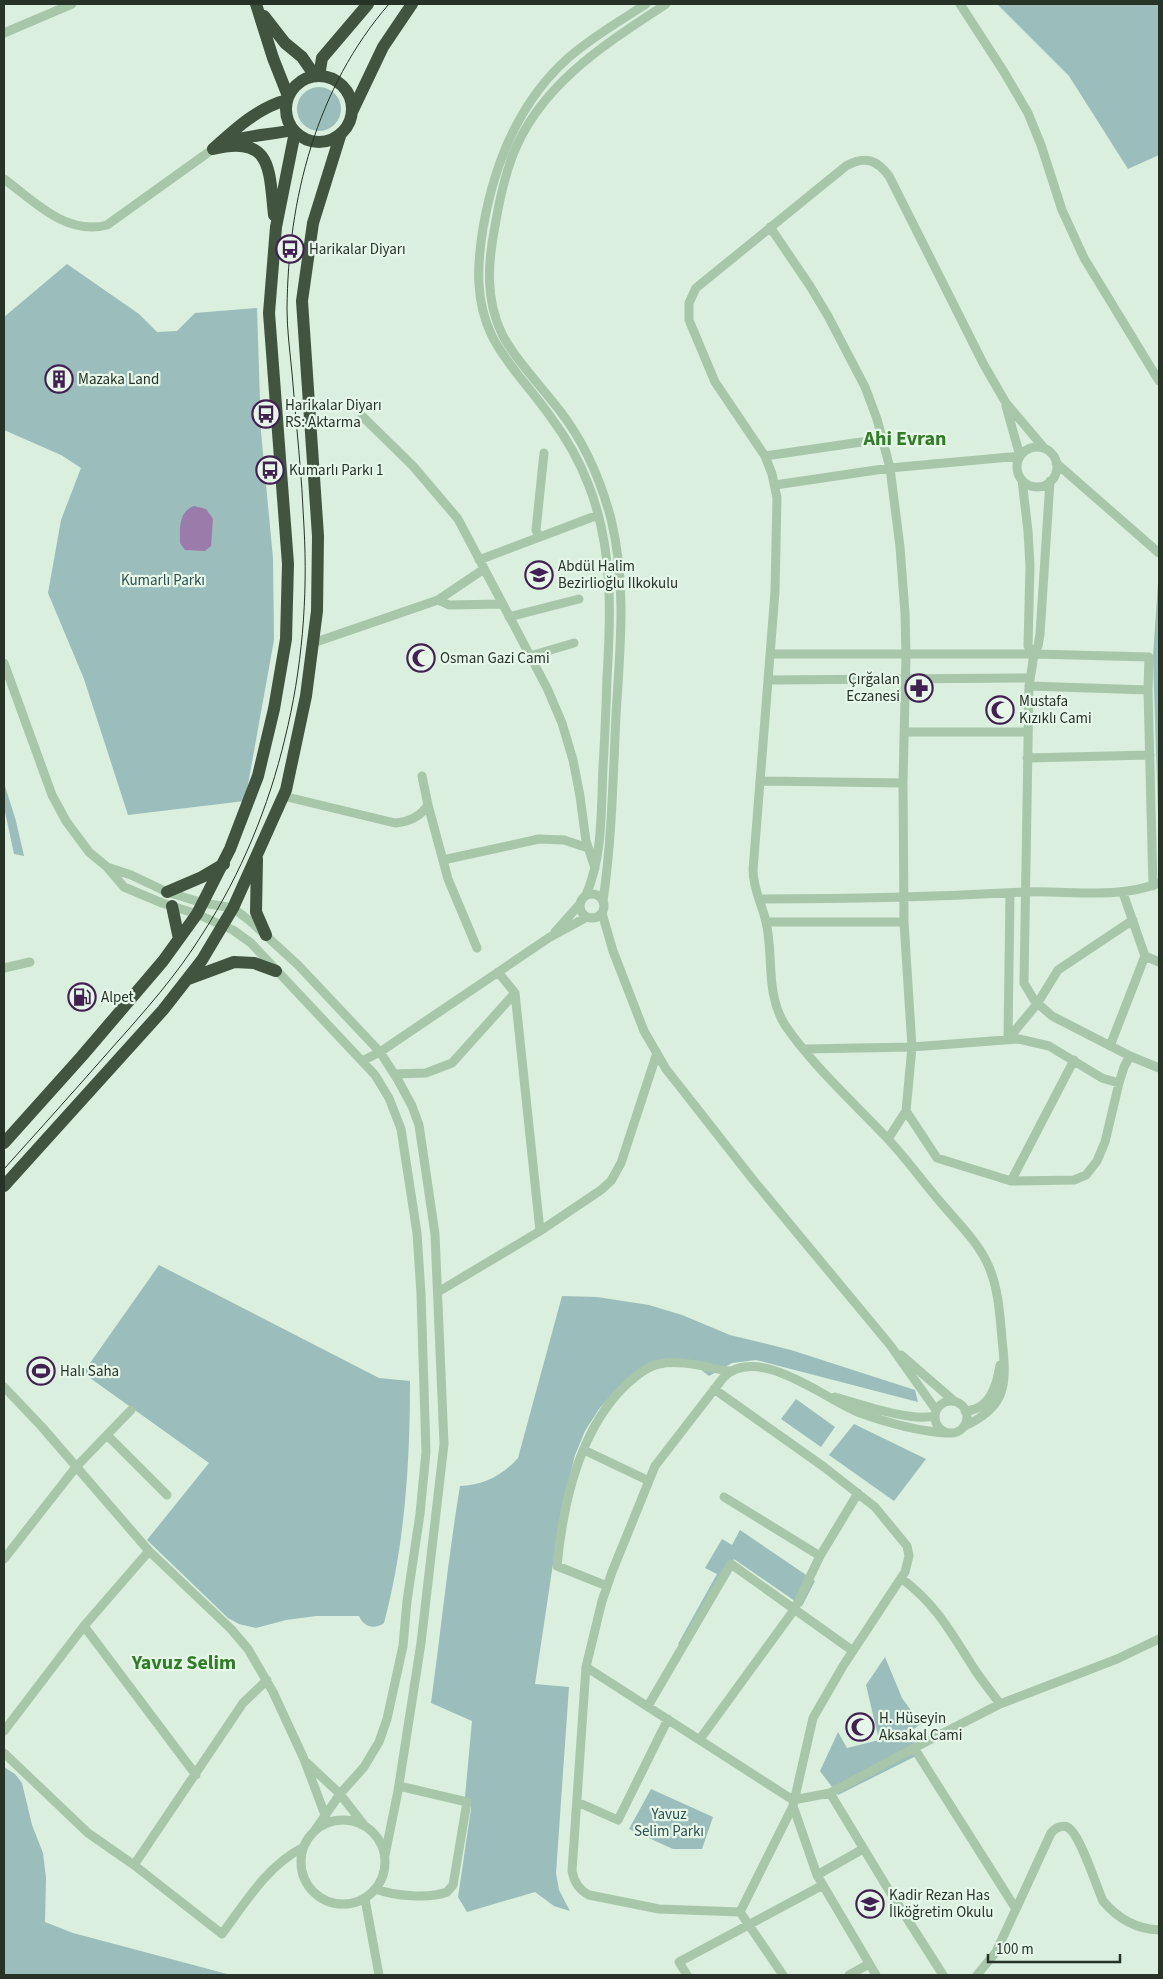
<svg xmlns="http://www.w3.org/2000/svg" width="1163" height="1979" font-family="'Source Sans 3',sans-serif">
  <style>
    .green { fill: #9bbdbc }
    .water { fill: #9b7baa }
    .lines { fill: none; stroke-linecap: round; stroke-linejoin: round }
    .minor { stroke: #a7c6aa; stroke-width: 9 }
    .highway { stroke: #40543f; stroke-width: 12 }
    .tram { stroke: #273327; stroke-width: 1 }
    .labels { text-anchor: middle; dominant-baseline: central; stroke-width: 4.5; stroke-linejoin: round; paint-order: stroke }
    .poi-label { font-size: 15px; fill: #273327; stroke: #e6f7e9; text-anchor: start }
    .park-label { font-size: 15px; fill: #2c5050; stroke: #e6f7e9 }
    .district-label { font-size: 20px; font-weight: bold; fill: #317c26; stroke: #e6f7e9 }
  </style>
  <rect width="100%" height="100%" fill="#daefdd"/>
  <path class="green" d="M997,4H1159V155L1128,169L1069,76Z
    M297 109a22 22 0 1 1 44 0a22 22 0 1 1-44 0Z
    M67,264L139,314L157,332L177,331L195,313L257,308L261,432L273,558L274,640L245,801L128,815L84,679L48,593L61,520L81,468L61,455L4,430V317Z
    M1159,568V842L1153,657Z
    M4,783L16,821L24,856L14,854L4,807Z
    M159,1265L379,1378L410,1381C410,1463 405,1544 384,1623C374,1630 364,1627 359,1616H316L286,1620L256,1628L239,1624L228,1618L147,1540L209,1463L83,1373Z
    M562,1296L597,1297L649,1305L682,1315L730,1335L791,1350L915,1390L918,1402L756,1360L732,1363L709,1376L691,1362L656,1367L615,1391L599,1409L585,1431L575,1455L565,1497L554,1557L535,1684L569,1687L556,1873L559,1890L570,1911L554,1906L535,1892L467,1912L458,1897L471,1809V1800L465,1797L472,1721L431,1703C441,1631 448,1558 460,1486C483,1485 502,1476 518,1458Z
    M796,1399L835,1427L821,1447L781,1419Z
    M854,1424L926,1459L894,1501L829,1455Z
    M740,1530L815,1581L802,1606L734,1559L685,1648L678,1644L717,1574L705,1568L722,1539L732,1545Z
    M885,1657L902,1698L921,1724L909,1732L922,1753L838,1795L820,1771L838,1732L847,1748L879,1740L866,1685Z
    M4,1767L15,1774L22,1783L32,1825L43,1853L46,1878L45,1922L73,1933L231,1975H4Z
    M651,1789L713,1817L702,1849H673L629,1829Z"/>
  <path class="water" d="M194,506L206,509L213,519L211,546L205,551L185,550L180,543C180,529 178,512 194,506Z"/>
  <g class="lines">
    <path class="minor" d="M960,4L1004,72L1028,113L1041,145L1062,210L1084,258L1159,381
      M4,33L72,4
      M4,179C34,201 66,236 107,225L213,149
      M770,227L810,286L828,316L865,387L877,419L890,468L900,547L905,613L906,655L903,783L904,922L912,1047L906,1111L888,1139
      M362,416L413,466L458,519L547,688L562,723L573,760L580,796L586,841L595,868
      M1017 467a20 20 0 1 1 40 0a20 20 0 1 1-40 0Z
      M765,456L882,439
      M1056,463L1159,553
      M1022,480L1028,531L1030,566L1028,646L1034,654
      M1050,481L1040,634L1038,646L1034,654L1029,686L1024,983L1034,1000L1052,1016L1130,1056L1159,1068
      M775,485L890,468L1020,456L1006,406
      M539,537L536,530L544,453
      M479,560L598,515
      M438,600L484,569
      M509,617L579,599
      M313,643L438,600L449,605L502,604
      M771,654H1034L1149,657L1148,690L1153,886
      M530,656L574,643
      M4,663L52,795L66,821L89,852L107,867L124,887L162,903L197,914L233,930L251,943L375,1075L389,1098L401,1129L417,1233L421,1294L426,1452L420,1514L407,1601L403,1646L387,1719L379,1742L364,1767L340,1794L315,1830
      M769,680L1030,678
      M1029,686L1148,690
      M904,732H1028
      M1027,758L1150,755
      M760,781L903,783
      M283,796L395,823C409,822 420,817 428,805L422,776
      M428,805L448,879L477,948
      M443,860L539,839L564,840L588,848
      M107,867L131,875L167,892L203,903L233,908L250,921L298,965L380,1052L398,1080L412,1106L419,1125L435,1234L444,1444L421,1643L398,1791L385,1855
      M580 906a12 12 0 1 1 24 0a12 12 0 1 1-24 0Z
      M586,895C603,856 601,809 603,767C605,737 606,707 607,678C611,612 613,548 589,486C580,462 565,436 550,416C531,389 507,365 492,336C475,301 477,265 483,228C494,165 519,102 568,58C592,37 620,21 646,4
      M759,899C847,899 935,897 1024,892C1069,890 1116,900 1159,883
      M603,901C612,839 613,777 616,715C620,650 627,584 611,519C601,481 584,442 560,411C541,386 517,362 502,334C485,299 488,262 495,226C499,202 504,179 512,157C539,85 605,44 666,4
      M602,913L613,951L644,1031L666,1069L754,1181L890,1345L936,1410
      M766,922H904
      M555,932L580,904
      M1145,956L1159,962
      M4,968L30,962
      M498,972L515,993L540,1231
      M1008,1039L1037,1004L1058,970L1133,920
      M1008,1039L1010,894
      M1110,1046L1145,956L1123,893
      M805,1049L912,1047L1019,1039L1049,1046L1102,1078L1119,1083L1124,1067L1130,1056
      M362,1061L380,1052L550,937L587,917
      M394,1074L426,1073L452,1063L515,993
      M906,1111L937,1158L1011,1181L1074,1180L1086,1175L1097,1161L1105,1142L1119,1083
      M1011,1181L1074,1060
      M438,1292L540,1231L601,1190L611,1181L621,1163L657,1053
      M901,1355L954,1401
      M4,1387L42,1427L149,1551L231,1629L248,1649L273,1692L304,1759L328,1823
      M714,1389L824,1467L875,1507L907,1546L909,1556L905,1572L843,1666L813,1718L793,1806L817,1875L876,1975
      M835,1397C860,1404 910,1422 934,1416
      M935 1417a16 16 0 1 1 32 0a16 16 0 1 1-32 0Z
      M965,1411C990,1410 997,1385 1000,1365
      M965,1426C1003,1408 1007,1389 1003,1349C1000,1322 1000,1293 989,1267C979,1243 959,1224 942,1204C923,1182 906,1158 886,1137C852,1101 813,1066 785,1025C765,993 774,956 766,922C762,904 753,889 753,870L775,592L777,498L772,474L765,456L715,382L689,320V303L696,288L846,166C865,155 877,160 889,176L984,365L1006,403L1044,448
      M107,1435L167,1495
      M584,1450L649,1481
      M724,1497L820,1556
      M4,1559L76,1467L131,1410
      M901,1578C938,1606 951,1633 975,1670C983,1682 992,1693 1000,1704L1117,1659L1159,1639
      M607,1586L557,1566C563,1503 579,1429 627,1384C636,1376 646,1367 659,1364C681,1359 708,1368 730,1371
      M84,1626L196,1775
      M586,1667L793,1800L830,1793L885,1884L943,1975
      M267,1680L243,1703L134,1865L222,1934C245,1903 267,1866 302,1848
      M648,1706L731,1564L853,1651
      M4,1731L84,1626L149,1551
      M700,1739L794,1610L820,1556L858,1493
      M914,1748L1000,1704
      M4,1753L88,1833L134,1865
      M305,1761L340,1794L364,1825
      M830,1793L914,1748L1016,1909L996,1952L977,1975
      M577,1802L618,1820L668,1719
      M793,1806L740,1912L659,1909L589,1895C579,1890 574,1882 572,1871L586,1667L602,1601L612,1572L655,1466L723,1378C756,1342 826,1400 860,1413C888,1423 916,1431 946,1433
      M301 1862a42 42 0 1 1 84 0a42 42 0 1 1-84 0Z
      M817,1875L863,1849
      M376,1889C394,1896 429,1899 447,1892L453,1885L467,1802L399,1786
      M365,1899L379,1975
      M1016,1909L1051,1833C1056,1827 1065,1823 1071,1830C1082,1841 1096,1885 1103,1901C1118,1919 1136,1929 1159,1930
      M740,1912L783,1975
      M687,1975L679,1962L823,1885
      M849,1975L869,1964"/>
    <path class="highway" d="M256,4L273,58L288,96
      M264,16L285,43L302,57L315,76
      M319,76L322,58L368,4
      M286 109a33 33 0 1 1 66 0a33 33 0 1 1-66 0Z
      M352,112L383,47L412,4
      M225,143C246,135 270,135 293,130
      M213,149C273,134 269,171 274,215
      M213,149C235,129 259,107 287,100
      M257,859L256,912L266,935
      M167,892L202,877L224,864
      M172,906L179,939
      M188,979L234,962L254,963L276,971
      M4,1143L82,1056L163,961L197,914L230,849L258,776L274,709L286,639L288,564L269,313L276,227L295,132
      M4,1186L163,1010L202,960L233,908L286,790L306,696L317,611L318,536L302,301L313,223L341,133"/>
    <path class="tram" d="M4,1169C40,1129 76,1089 111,1049C144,1012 177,975 203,933C241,874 269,806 285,738C302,670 308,597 304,527C302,475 296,424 292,373C290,352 287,330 287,309C288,199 316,88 389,4"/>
  </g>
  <defs>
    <g id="bus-ring" transform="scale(1.4375)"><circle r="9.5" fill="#e6f7e9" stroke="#422051" stroke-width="1.5"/><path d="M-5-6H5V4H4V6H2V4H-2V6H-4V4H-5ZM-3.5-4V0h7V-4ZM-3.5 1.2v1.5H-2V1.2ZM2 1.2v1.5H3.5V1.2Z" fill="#422051"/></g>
    <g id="building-ring" transform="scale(1.4375)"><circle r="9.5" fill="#e6f7e9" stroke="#422051" stroke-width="1.5"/><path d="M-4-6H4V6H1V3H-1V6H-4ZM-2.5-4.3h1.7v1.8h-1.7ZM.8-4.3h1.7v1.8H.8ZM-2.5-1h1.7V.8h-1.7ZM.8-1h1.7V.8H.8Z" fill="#422051"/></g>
    <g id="school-ring" transform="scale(1.4375)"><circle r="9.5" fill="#e6f7e9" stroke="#422051" stroke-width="1.5"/><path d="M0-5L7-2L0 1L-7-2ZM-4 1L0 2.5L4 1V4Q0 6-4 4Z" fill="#422051"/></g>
    <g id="mosque-ring" transform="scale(1.4375)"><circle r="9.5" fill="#e6f7e9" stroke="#422051" stroke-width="1.5"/><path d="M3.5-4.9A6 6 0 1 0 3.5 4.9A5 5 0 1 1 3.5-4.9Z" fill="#422051"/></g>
    <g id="pharmacy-ring" transform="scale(1.4375)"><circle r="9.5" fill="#e6f7e9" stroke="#422051" stroke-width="1.5"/><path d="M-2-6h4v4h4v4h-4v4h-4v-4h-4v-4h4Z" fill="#422051"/></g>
    <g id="fuel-ring" transform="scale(1.4375)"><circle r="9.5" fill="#e6f7e9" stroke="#422051" stroke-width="1.5"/><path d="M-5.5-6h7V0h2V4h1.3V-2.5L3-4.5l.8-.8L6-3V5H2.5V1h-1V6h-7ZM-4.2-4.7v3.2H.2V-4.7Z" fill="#422051"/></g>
    <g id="stadium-ring" transform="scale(1.4375)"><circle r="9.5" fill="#e6f7e9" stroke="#422051" stroke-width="1.5"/><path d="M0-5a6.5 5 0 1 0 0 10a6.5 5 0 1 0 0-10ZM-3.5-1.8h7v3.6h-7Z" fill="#422051"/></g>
  </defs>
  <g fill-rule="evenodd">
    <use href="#bus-ring" x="290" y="249"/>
    <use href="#building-ring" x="59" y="379"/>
    <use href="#bus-ring" x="266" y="414"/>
    <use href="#bus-ring" x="270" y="470"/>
    <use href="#school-ring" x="539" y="575"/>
    <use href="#mosque-ring" x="421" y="658"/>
    <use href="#pharmacy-ring" x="919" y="688"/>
    <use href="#mosque-ring" x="1000" y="710"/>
    <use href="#fuel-ring" x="82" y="997"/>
    <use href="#stadium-ring" x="41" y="1371"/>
    <use href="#mosque-ring" x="860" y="1727"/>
    <use href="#school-ring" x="870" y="1904"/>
  </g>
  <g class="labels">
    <g class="poi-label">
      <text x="309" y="249">Harikalar Diyarı</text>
      <text x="78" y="379">Mazaka Land</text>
      <text x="285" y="405">Harikalar Diyarı<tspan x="285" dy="17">RS: Aktarma</tspan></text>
      <text x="289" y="470">Kumarlı Parkı 1</text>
      <text x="558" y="566">Abdül Halim<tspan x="558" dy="17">Bezirlioğlu Ilkokulu</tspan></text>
      <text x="440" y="658">Osman Gazi Cami</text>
      <text x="900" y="679" text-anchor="end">Çırğalan<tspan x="900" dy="17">Eczanesi</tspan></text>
      <text x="1019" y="701">Mustafa<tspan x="1019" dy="17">Kızıklı Cami</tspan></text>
      <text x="101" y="997">Alpet</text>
      <text x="60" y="1371">Halı Saha</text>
      <text x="879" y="1718">H. Hüseyin<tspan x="879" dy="17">Aksakal Cami</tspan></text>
      <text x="889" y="1895">Kadir Rezan Has<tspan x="889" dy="17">İlköğretim Okulu</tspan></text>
    </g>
    <g class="park-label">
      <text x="163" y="580">Kumarlı Parkı</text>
      <text x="669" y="1814">Yavuz<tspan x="669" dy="17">Selim Parkı</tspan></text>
    </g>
    <g class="district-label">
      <text x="905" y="439">Ahi Evran</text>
      <text x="184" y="1663">Yavuz Selim</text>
    </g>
  </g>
  <rect width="1163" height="1979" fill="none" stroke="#273327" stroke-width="10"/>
  <path d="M988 1954v8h132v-8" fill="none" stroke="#273327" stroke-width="2.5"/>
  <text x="996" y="1954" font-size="15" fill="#273327" stroke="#e6f7e9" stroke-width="4" paint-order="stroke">100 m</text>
</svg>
